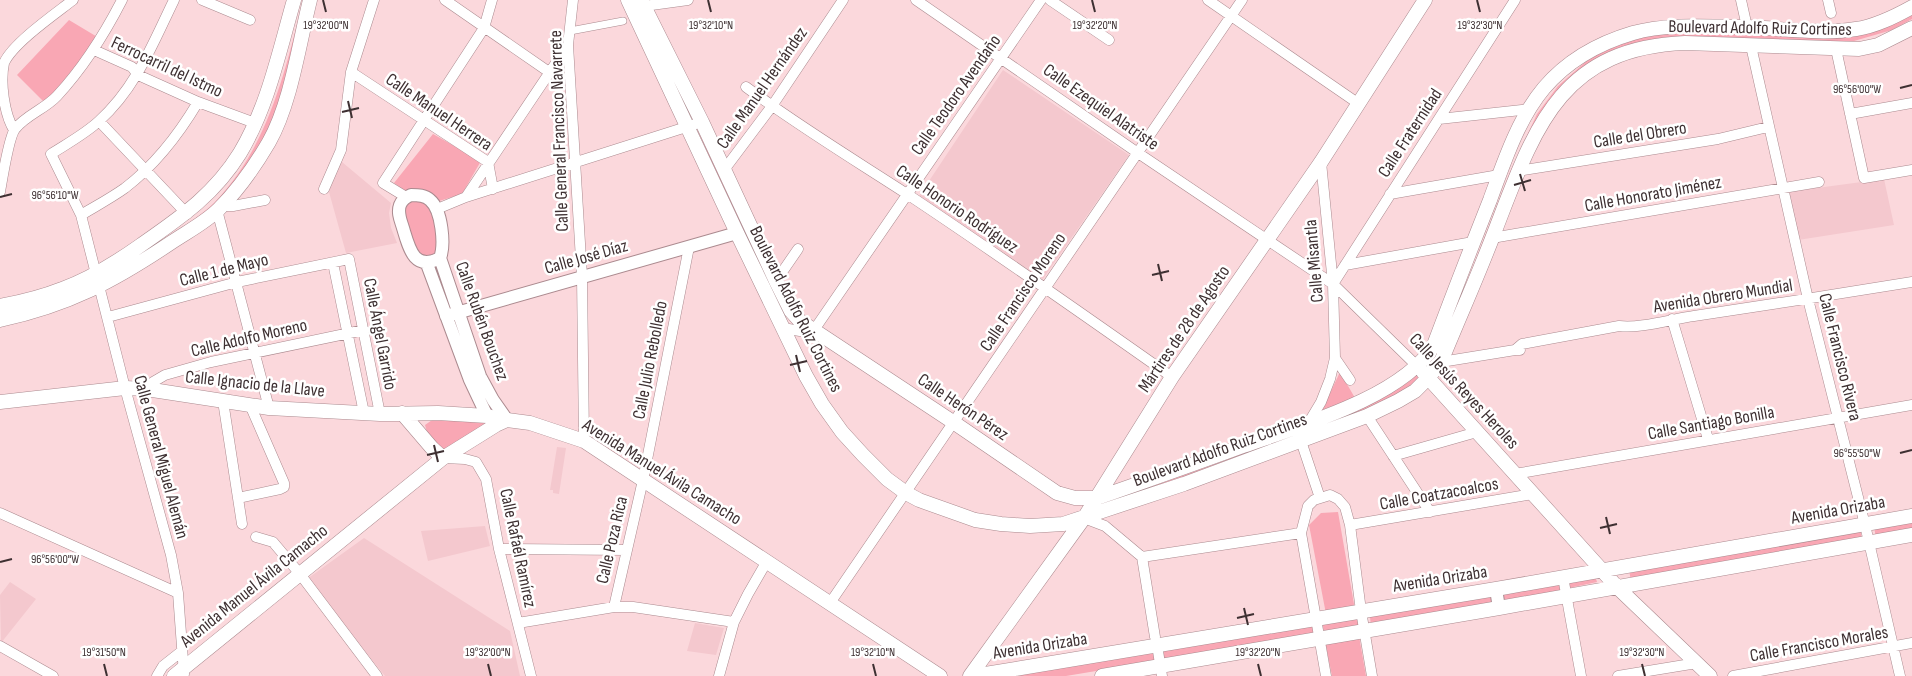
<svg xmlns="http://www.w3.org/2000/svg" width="1912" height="676" font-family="'Sofia Sans Condensed',sans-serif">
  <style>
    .built { fill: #f4c8ce }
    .green { fill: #f9a7b4 }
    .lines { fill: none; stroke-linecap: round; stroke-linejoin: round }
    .pedestrian-casing { stroke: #ab8a8f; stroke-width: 8 }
    .minor-casing { stroke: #ab8a8f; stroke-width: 11 }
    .tertiary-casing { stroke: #ab8a8f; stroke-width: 14 }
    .secondary-casing { stroke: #ab8a8f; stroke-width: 15 }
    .pedestrian { stroke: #fff; stroke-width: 7 }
    .minor { stroke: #fff; stroke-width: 10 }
    .tertiary { stroke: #fff; stroke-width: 12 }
    .secondary { stroke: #fff; stroke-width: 14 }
    .ticks { fill: none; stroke: #3e3032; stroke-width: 2 }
    .labels { text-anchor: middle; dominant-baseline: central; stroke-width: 5; stroke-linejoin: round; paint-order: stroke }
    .street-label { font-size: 18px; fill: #3e3032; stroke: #fff }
    .ticks-label { font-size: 12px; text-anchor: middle; fill: #3e3032; stroke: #fff; stroke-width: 5; stroke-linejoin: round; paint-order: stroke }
  </style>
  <rect width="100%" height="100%" fill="#fbd8dc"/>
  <path class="built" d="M1003,70L1129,155L1043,279L917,199Z
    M342,162L391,203L389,213L391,228L397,243L346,253L329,192L335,166Z
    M1884,179L1894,225L1798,240L1787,192Z
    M557,447L566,448L559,494L553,493V490H550Z
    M485,526L490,546L428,561L421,531Z
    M364,538L510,631L520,676H385L307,579Z
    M10,582L36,599L1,643L0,595Z
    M695,623L724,628L716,655L687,651Z"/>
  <path class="green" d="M303,0H308L278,107L264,138L243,175L216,206L169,237C183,226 202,215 215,202C268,146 285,73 303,0Z
    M1912,13V19L1892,30L1854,41L1637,44L1561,89L1431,368L1427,364L1449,329L1510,172L1537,114L1558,86L1591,57L1635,38L1676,31L1802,37Z
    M69,20L99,38L45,103L17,75Z
    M702,130L800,329C776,322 712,162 698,131Z
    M433,134L481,161L462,194L436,202L408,193L394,183Z
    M405,201L426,202C433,216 439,234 440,250L430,258L419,255L401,207Z
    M1340,372L1355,398L1322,410Z
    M1417,374L1422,379L1388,402L1227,468L1111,501L1224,461L1386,394L1407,383Z
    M435,418L486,421L488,425L448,452C437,445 428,439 425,425Z
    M1338,512L1355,610L1326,614L1309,525L1321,513Z
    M1912,520V531L1876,538L1874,527Z
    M1860,529L1862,539L1631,581L1629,570Z
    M1594,572L1597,582L1569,588L1567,577Z
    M1561,581L1562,591L1500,601L1499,592Z
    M1493,594L1494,605L1371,626L1370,617Z
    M1357,615L1359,627L1324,633L1322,620Z
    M1313,622L1315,635L1163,660L1162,649Z
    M1359,636L1366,676H1332L1325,641Z
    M1154,650L1156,661L1066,676H1003Z"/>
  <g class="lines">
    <g class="pedestrian-casing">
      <path id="pedestrian" d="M570,31L623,21"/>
    </g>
    <g class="minor-casing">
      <path id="minor" d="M174,0C153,43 136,88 99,121C85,134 68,143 51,154L81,215L125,388L171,555L178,593L184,674
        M202,0L250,20
        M445,0L549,72
        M573,0L568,45L582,276L584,441
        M916,0L1138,153L1333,284L1417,366
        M1050,0L1109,40
        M1208,0L1359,104
        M1741,0L1747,27
        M1828,0L1831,13
        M644,6L688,0
        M1751,46L1808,299L1865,525L1900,676
        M1836,49L1864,178L1912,170
        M94,50L132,67L138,75L198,102L255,123
        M351,72L488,162L493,189
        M746,87C797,125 853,159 907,194C996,253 1084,315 1172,377
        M1850,114L1912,103
        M1439,119L1530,109
        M99,121L187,214
        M14,130C4,114 0,82 4,63C13,43 55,14 73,0
        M724,170L772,106L843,0
        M1518,171L1718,139L1768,127
        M324,189L341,150L351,72L374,0
        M0,192C2,180 9,137 15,129C26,115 45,109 57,96C84,67 104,35 122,0
        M1390,194L1499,175
        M406,197L383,183L484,28L492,0
        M466,197L702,122
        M221,206H233L265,200
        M437,209L466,197L568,45
        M217,210L269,408
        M81,215C96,206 111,198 125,188C155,165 179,134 198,102
        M1492,238L1819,182
        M333,263L364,413
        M1345,265L1473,242
        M776,281L798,249
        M1333,284L1515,0
        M108,317L237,282L349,259L380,414
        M1672,319L1708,439
        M783,328L800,331L814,330L1041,0
        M1515,350L1522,344L1619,326C1639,329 1672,319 1694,316C1767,305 1839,294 1912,282
        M1335,358L1350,380
        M1441,362L1515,350H1520
        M146,389L153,382L165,375L211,362L364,330
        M223,401L242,524
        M1367,416L1430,512
        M1309,422L1321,402L1330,379L1335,358L1333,284L1321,162
        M1301,441L1320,498
        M1393,456L1477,432
        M444,458L465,459L476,462L486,479L499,549L531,676
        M1515,474L1912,405
        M238,498L280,489L284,487V483L250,405
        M0,513L178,593
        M1084,518L1105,526L1142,557L1155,637
        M1350,525L1533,494
        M256,537L273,542L300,574L377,676
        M499,549L627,550
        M1142,557L1301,533
        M1563,577L1581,676
        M830,603L1242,0
        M614,607L643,480L689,247
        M518,623L614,607H633L734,622
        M1157,645L1162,676
        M0,646L53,676
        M157,676L163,666L182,651
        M719,676L734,622L748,594L767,561
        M1326,676L1301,533L1308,506L1314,500L1330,495L1338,499L1345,507L1350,525L1361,611L1372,676
        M1618,676L1697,663
        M1733,676L1912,643"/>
    </g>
    <g class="tertiary-casing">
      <path id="tertiary" d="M411,195C418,195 425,195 430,200C442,210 445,245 440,258C414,272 409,248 403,228C401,221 397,213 400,205C402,200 406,197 411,195Z
        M440,258L480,376L493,400L507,420
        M427,264L470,380L487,416
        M446,316L737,233
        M1496,589L1499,608"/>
    </g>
    <g class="secondary-casing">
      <path id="secondary" d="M628,0L737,233L806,376L822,404L842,432L863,455L887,479L906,493L919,500L975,520L1001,524L1030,526L1063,524L1184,484L1367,416L1398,401L1415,391L1428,378L1441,362C1458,320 1477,278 1493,236C1533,133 1557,48 1685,43L1859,49L1878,45L1912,28
        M641,0L702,122L776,281L791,311L800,321L953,422L1057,493L1075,498H1097C1146,481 1194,464 1243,446C1299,426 1403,397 1434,345C1452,297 1471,248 1490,200C1504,162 1518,119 1544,88C1567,61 1599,43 1633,33C1669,23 1709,27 1746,27C1782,28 1820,35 1856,29C1876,26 1894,17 1912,7
        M0,306C21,302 42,297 62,289C90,279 117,262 141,245C181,217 214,195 240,153C268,106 279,52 294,0
        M0,320C69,305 114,281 172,242C187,232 206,222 219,209C238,190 255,166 269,142C291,103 299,44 310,0
        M1423,372L1617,587L1710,676
        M0,402L125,388L146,389L269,408L380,414L438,413L487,416L507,420
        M402,413L432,448L443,458
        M174,676L443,458L496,425L507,420L530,423L584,441L940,676
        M970,676L1084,518L1172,377L1321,162L1425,0
        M973,676L1496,589L1912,516
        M1102,676L1499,608L1912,535"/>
    </g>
    <use href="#pedestrian" class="pedestrian"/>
    <use href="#minor" class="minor"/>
    <use href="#tertiary" class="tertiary"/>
    <use href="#secondary" class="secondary"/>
  </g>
  <path class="ticks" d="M323,0L326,12M708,0L711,12M1092,0L1095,12M1477,0L1480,12M1900,88L1912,85M348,101L352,118M342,112L359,108M1520,174L1525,191M1514,185L1531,180M0,197L12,194M1158,264L1162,281M1152,275L1169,271M796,355L800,372M790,365L807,361M434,445L438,462M1900,453L1912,450M427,455L444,451M1606,517L1610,534M1600,528L1617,524M0,562L12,559M1244,608L1248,625M1237,618L1254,614M104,664L107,676M488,664L491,676M873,664L876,676M1258,664L1261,676M1642,664L1645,676"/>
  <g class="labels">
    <g class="street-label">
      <text transform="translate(1760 28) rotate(1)">Boulevard Adolfo Ruiz Cortines</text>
      <text transform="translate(167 67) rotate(25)">Ferrocarril del Istmo</text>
      <text transform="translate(762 88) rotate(-55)">Calle Manuel Hernández</text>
      <text transform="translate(956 95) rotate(-55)">Calle Teodoro Avendaño</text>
      <text transform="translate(1101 107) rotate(35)">Calle Ezequiel Alatriste</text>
      <text transform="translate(439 112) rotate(34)">Calle Manuel Herrera</text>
      <text transform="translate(559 131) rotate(-92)">Calle General Francisco Navarrete</text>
      <text transform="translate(1410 133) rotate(-57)">Calle Fraternidad</text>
      <text transform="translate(1640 135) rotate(-9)">Calle del Obrero</text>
      <text transform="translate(1653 194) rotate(-10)">Calle Honorato Jiménez</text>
      <text transform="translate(957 209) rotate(34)">Calle Honorio Rodríguez</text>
      <text transform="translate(586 257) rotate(-16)">Calle José Díaz</text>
      <text transform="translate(1314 261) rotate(-95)">Calle Misantla</text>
      <text transform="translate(224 270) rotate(-14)">Calle 1 de Mayo</text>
      <text transform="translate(1023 292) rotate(-56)">Calle Francisco Moreno</text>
      <text transform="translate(1723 296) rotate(-9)">Avenida Obrero Mundial</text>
      <text transform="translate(796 309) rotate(63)">Boulevard Adolfo Ruiz Cortines</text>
      <text transform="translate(482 321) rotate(70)">Calle Rubén Bouchez</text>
      <text transform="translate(1184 329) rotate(-56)">Mártires de 28 de Agosto</text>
      <text transform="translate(380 334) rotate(79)">Calle Ángel Garrido</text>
      <text transform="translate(249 338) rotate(-13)">Calle Adolfo Moreno</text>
      <text transform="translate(1840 357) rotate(76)">Calle Francisco Rivera</text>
      <text transform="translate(650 360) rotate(-79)">Calle Julio Rebolledo</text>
      <text transform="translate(255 384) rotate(6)">Calle Ignacio de la Llave</text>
      <text transform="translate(1464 391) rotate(47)">Calle Jesús Reyes Heroles</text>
      <text transform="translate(963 407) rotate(34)">Calle Herón Pérez</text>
      <text transform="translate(1711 423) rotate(-10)">Calle Santiago Bonilla</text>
      <text transform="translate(1220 450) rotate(-20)">Boulevard Adolfo Ruiz Cortines</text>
      <text transform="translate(161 457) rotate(75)">Calle General Miguel Alemán</text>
      <text transform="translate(662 472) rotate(32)">Avenida Manuel Ávila Camacho</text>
      <text transform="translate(1439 494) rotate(-10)">Calle Coatzacoalcos</text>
      <text transform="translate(1838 510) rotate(-10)">Avenida Orizaba</text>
      <text transform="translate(612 540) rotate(-77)">Calle Poza Rica</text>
      <text transform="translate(518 548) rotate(78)">Calle Rafaél Ramírez</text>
      <text transform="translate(1440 579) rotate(-9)">Avenida Orizaba</text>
      <text transform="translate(254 586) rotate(-39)">Avenida Manuel Ávila Camacho</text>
      <text transform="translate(1819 644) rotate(-10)">Calle Francisco Morales</text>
      <text transform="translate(1040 646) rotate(-9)">Avenida Orizaba</text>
    </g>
  </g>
  <g class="ticks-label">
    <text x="326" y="29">19°32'00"N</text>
    <text x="711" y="29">19°32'10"N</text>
    <text x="1095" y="29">19°32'20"N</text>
    <text x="1480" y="29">19°32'30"N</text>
    <text x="1857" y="93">96°56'00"W</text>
    <text x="55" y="199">96°56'10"W</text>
    <text x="1857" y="457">96°55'50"W</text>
    <text x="55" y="563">96°56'00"W</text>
    <text x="104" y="656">19°31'50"N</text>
    <text x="488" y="656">19°32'00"N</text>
    <text x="873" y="656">19°32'10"N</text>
    <text x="1258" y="656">19°32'20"N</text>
    <text x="1642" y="656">19°32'30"N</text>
  </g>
</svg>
